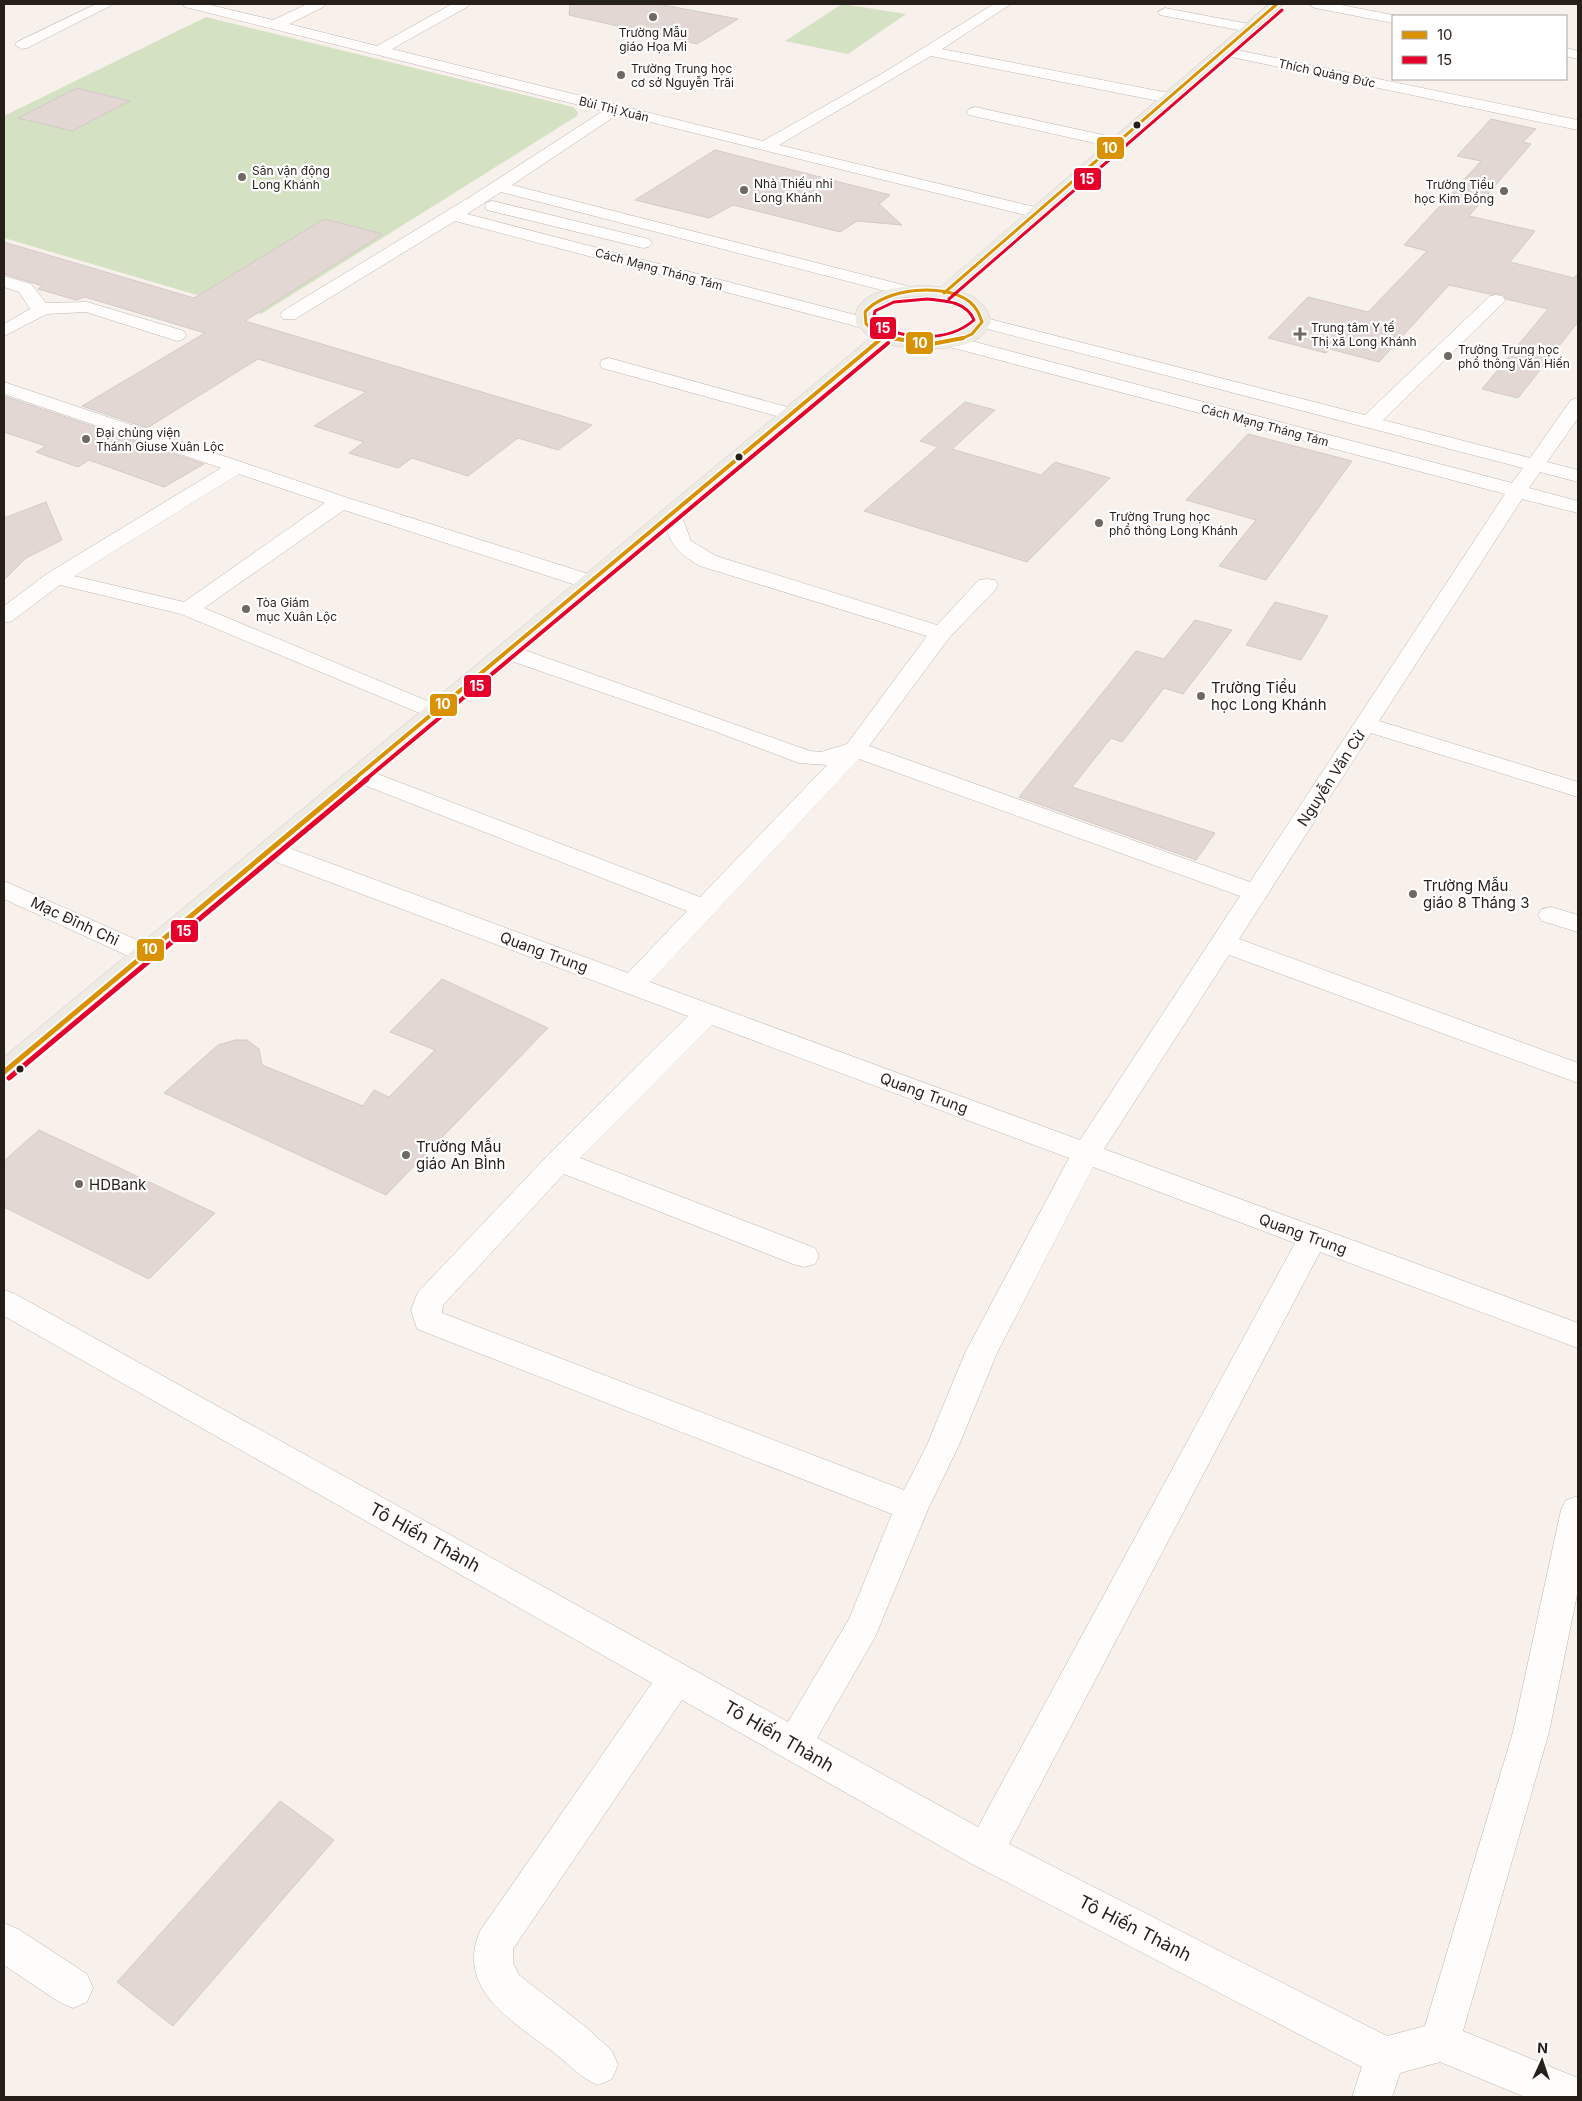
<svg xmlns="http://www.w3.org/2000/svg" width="1582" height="2101" font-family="Inter,sans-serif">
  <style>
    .green { fill: #d5e1c3 }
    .building { fill: #e2d7d2; stroke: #d3cbc7 }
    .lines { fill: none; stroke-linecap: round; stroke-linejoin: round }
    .minor-casing { stroke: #bfb7b2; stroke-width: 1 }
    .major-casing { stroke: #d1ccca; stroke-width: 1 }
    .minor { fill: #fefdfc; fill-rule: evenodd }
    .major { fill: #eeeae4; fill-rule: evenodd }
    .bus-1-far2-casing { stroke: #fff; stroke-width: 5.5 }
    .bus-1-far1-casing { stroke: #fff; stroke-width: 7 }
    .bus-1-casing { stroke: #fff; stroke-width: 9 }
    .bus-2-far2-casing { stroke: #fff; stroke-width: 5.5 }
    .bus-2-far1-casing { stroke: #fff; stroke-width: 7 }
    .bus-2-casing { stroke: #fff; stroke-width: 9 }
    .bus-1-far2 { stroke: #d89204; stroke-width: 3 }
    .bus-1-far1 { stroke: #d89204; stroke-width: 4 }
    .bus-1 { stroke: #d89204; stroke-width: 5 }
    .bus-2-far2 { stroke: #e4002b; stroke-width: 3 }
    .bus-2-far1 { stroke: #e4002b; stroke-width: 4 }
    .bus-2 { stroke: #e4002b; stroke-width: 5 }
    .poi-dot { fill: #706862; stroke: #fff; stroke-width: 2 }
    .bus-dot { fill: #261e18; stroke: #fff; stroke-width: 2 }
    .labels { text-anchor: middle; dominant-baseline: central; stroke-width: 4.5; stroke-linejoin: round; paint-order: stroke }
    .far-poi-label { font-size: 12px; fill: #261e18; stroke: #fff; text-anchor: start }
    .far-street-label { font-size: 12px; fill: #261e18; stroke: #fff }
    .poi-label { font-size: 15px; fill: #261e18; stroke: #fff; text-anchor: start }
    .street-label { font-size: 15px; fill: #261e18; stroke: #fff }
    .near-street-label { font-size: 18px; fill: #261e18; stroke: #fff }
    .line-badge { stroke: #fff; stroke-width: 2 }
    .badge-label { font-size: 14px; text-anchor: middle; font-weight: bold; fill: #fff }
  </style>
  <rect width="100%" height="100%" fill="#f8f0eb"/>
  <path class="green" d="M842,4L906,14L848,54L785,41Z
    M206,17L573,107L578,112L577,116L261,314L4,238V116Z"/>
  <path class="building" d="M570,4H658L738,19L697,44L569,15Z
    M77,88L130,101L72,131L18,118Z
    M1491,119L1536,129L1523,142L1531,144L1469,216L1535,231L1510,262L1574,278L1578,273V322L1518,398L1482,389L1548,309L1506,299L1502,294H1489L1449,285L1379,362L1330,349L1326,353L1268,338L1308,297L1368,312L1427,251L1404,245L1481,161L1457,156Z
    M715,150L890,195L879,204L902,225L857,221L840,232L733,205L709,218L635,200Z
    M324,219L383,234L245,321L592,425L558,450L518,438L468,476L412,458L398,468L349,453L364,442L314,426L366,392L258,359L147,428L82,406L205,333L85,297L76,300L38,289L43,286L4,274V242L194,298Z
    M4,396L204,464L164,487L89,460L78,467L36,452L46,446L4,432Z
    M965,402L995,410L952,449L1041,475L1055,462L1110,478L1027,562L864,511L938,447L920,441Z
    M1248,434L1352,461L1266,580L1219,566L1256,520L1186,500Z
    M46,502L62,540L26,558L4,580V518Z
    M1275,602L1328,616L1301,660L1246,645Z
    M1195,620L1232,630L1183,694L1164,688L1122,742L1111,738L1072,787L1215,833L1196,860L1019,797L1136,651L1164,659Z
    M442,979L548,1028L386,1195L164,1093L218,1045L235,1040H247L259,1049L262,1065L363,1106L374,1090L389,1097L435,1050L390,1032Z
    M39,1130L215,1213L149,1279L4,1207V1161Z
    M280,1801L334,1840L173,2026L117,1982Z"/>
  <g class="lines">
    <g class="minor-casing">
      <path id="minor" d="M96,4H114L27,48L22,49L15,45L17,42Z
        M183,4H206L273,20L307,4H325L323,7L289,24L377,46L452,4H469L467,7L392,49L763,141L883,73L994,4H1011L942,49L1169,93L1177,98L1169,103L931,56L779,145L1043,209L1045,213L1043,217L1037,218L618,114L512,185L915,288L918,292L915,296L909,297L501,192L467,214L871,319L874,323L871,327H859L455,221L295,319H283L280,315L283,311L470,197L603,111L185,7Z
        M1308,4H1336L1398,16H1393V23L1315,8Z
        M1165,8L1249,24L1256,28L1249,32L1160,15L1158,12Z
        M1222,47L1578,120V130L1217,54L1215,51L1217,48Z
        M1566,48L1578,51V59L1566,56Z
        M975,107L1117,138L1125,143L1117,148L969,115L967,112L969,109Z
        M493,201L649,239L652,243L649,247L643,248L487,210L485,206L487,202Z
        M4,276L31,284L46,303L87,302L184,331L186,335L184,339L177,341L86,312L47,314L4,336V324L30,309L19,292L4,287Z
        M1496,295L1502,296L1505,300L1502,304L1383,420L1530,458L1571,400L1578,398V418L1547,462L1578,470V482L1540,472L1529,488L1578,501V513L1522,499L1379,721L1578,782V797L1371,733L1239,939L1578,1063V1083L1229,955L1104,1149L1578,1323V1348L1320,1252L1009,1844L1387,2036L1425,2026L1513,1732L1561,1510L1566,1500L1578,1496V1590L1549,1732L1463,2031L1578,2078V2097H1525L1440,2062L1400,2073L1392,2097H1352L1362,2067L972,1864L682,1700L513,1949V1963L519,1975L587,2028L612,2051L618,2065L612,2079L598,2085C581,2078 572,2067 558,2056C518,2024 454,1992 480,1931L652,1683L4,1316V1290L15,1294L788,1722L849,1619L892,1514L417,1329L411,1310L418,1292L549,1154L688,1016L260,856L257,850L260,844L269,842L278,844L628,973L687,911L351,780L347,775L351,770L359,768L367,770L700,897L827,765L799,763L714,731L511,661L500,655L497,650L500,645C511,643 517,646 527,651L810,751L821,752L847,744L927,636L700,566C674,551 669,542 662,513L665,509L672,507L679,509L691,541L716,556L937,625L979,580L987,579L995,580L998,585L995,590L949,638L869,746L1250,882L1505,494L946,346L944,342L946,338H960L1512,483L1523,468L976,326L973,322L976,318L982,317L1365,415L1490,296ZM859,759L1240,896L1080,1140L650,982ZM712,1025L1069,1158L965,1353L927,1445L904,1490L442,1313L443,1305L564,1174L793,1264L804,1267L815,1264L819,1256L815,1248L580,1158ZM1093,1167L1295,1243L978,1827L817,1738L875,1637L929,1507L959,1445L997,1353Z
        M609,358L798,410L801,414L798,418L791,420L602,368L600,364L602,360Z
        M4,382L348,498L598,577L601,582L598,587L590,588L582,587L344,510L204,608L442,707L446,712L442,717L434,719L181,614L60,585L12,621L4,623V606L48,573L221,468L4,394ZM239,474L325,503L184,602L74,576Z
        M4,881L155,948L159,954L155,960L146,963L137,960L4,899Z
        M1551,907L1578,915V932L1542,921L1538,915L1542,909Z
        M4,1923L18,1929L87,1974L93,1988L87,2002L73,2008L59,2002L4,1965Z"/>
    </g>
    <g class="major-casing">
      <path id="major" d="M1269,4H1284L957,291C976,296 986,303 991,322C988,327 984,334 979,338C957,353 911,349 886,344L14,1079L4,1082V1057L870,338L856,324C856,321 855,315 856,312C863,286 919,284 940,287ZM927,296C947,299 967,299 973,322C956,344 893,342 875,323L874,312C886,296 909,297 927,296Z"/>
    </g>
    <use href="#minor" class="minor"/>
    <use href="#major" class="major"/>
    <g class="bus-1-far2-casing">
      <path id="bus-1-far2" d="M944,293L1277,4
        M880,339L883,337
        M895,339L875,331L866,324L865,312C885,288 945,282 970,302C977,308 979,314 982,322L972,334L961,339"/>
    </g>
    <g class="bus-1-far1-casing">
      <path id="bus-1-far1" d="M890,338L932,344L963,338
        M353,780L882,338"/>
    </g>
    <g class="bus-1-casing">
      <path id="bus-1" d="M4,1072L355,779"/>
    </g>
    <g class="bus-2-far2-casing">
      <path id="bus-2-far2" d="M927,299C945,301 966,301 974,320C948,343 901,341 873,321L875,311L894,302Z
        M949,299L1282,10"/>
    </g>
    <g class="bus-2-far1-casing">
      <path id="bus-2-far1" d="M365,780L888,343"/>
    </g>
    <g class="bus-2-casing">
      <path id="bus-2" d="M9,1078L367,779"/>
    </g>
    <use href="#bus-1-far2" class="bus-1-far2"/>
    <use href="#bus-1-far1" class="bus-1-far1"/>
    <use href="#bus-1" class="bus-1"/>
    <use href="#bus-2-far2" class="bus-2-far2"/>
    <use href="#bus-2-far1" class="bus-2-far1"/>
    <use href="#bus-2" class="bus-2"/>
  </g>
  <g class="poi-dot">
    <circle cx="653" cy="17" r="5"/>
    <circle cx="621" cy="75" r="5"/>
    <circle cx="242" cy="177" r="5"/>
    <circle cx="744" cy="190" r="5"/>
    <circle cx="1504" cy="191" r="5"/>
    <path d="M1297.5 326.5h5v5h5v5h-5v5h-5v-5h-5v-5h5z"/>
    <circle cx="1448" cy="356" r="5"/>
    <circle cx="86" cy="439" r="5"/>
    <circle cx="1099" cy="523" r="5"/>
    <circle cx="246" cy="609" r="5"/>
    <circle cx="1201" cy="696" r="5"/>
    <circle cx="1413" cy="894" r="5"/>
    <circle cx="406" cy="1155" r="5"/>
    <circle cx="79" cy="1184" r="5"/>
  </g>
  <g class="bus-dot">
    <circle cx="1137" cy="125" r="4.5"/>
    <circle cx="739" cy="457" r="4.5"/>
    <circle cx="20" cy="1069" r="4.5"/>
  </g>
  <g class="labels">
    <g class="far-poi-label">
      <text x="653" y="32" text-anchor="middle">Trường Mẫu<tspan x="653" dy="14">giáo Họa Mi</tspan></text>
      <text x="631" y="68">Trường Trung học<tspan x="631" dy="14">cơ sở Nguyễn Trãi</tspan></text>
      <text x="252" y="170">Sân vận động<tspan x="252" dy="14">Long Khánh</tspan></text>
      <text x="754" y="183">Nhà Thiếu nhi<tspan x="754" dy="14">Long Khánh</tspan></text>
      <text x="1494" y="184" text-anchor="end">Trường Tiểu<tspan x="1494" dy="14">học Kim Đồng</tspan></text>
      <text x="1311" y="327">Trung tâm Y tế<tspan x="1311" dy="14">Thị xã Long Khánh</tspan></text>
      <text x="1458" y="349">Trường Trung học<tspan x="1458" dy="14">phổ thông Văn Hiến</tspan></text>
      <text x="96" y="432">Đại chủng viện<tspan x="96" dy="14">Thánh Giuse Xuân Lộc</tspan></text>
      <text x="1109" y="516">Trường Trung học<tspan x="1109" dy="14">phổ thông Long Khánh</tspan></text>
      <text x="256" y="602">Tòa Giám<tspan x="256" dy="14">mục Xuân Lộc</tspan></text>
    </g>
    <g class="far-street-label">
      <text transform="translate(1327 73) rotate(12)">Thích Quảng Đức</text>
      <text transform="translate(614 109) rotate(14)">Bùi Thị Xuân</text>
      <text transform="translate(659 269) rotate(15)">Cách Mạng Tháng Tám</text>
      <text transform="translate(1265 425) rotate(15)">Cách Mạng Tháng Tám</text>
    </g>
    <g class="poi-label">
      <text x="1211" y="687">Trường Tiểu<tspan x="1211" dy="17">học Long Khánh</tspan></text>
      <text x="1423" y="885">Trường Mẫu<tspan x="1423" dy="17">giáo 8 Tháng 3</tspan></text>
      <text x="416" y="1146">Trường Mẫu<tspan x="416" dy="17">giáo An BÌnh</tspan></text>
      <text x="89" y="1184">HDBank</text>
    </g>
    <g class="street-label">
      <text transform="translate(1331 778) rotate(-57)">Nguyễn Văn Cừ</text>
      <text transform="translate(75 921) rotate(25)">Mạc Đĩnh Chi</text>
      <text transform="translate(544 952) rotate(20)">Quang Trung</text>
      <text transform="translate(924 1093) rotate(20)">Quang Trung</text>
      <text transform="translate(1303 1234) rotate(20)">Quang Trung</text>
    </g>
    <g class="near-street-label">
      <text transform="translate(425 1537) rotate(29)">Tô Hiến Thành</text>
      <text transform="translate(779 1736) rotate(30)">Tô Hiến Thành</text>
      <text transform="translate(1135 1928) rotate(27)">Tô Hiến Thành</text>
    </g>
  </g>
  <g class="line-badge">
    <rect x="1096" y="136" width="29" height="24" rx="5" fill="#d89204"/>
    <rect x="1073" y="167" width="29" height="24" rx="5" fill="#e4002b"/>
    <rect x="869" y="316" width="28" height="24" rx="5" fill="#e4002b"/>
    <rect x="905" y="331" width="29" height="24" rx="5" fill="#d89204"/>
    <rect x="463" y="674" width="29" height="24" rx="5" fill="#e4002b"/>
    <rect x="429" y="693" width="29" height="24" rx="5" fill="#d89204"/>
    <rect x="170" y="919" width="29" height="24" rx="5" fill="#e4002b"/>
    <rect x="136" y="938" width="29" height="24" rx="5" fill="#d89204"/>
  </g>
  <g class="badge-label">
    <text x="1110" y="153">10</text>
    <text x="1087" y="184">15</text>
    <text x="883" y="333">15</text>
    <text x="920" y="348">10</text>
    <text x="477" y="691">15</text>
    <text x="443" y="709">10</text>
    <text x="184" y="936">15</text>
    <text x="150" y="954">10</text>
  </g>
  <rect width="1582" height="2101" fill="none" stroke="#261e18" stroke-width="10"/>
  <rect x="1392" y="15" width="175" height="65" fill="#ffffff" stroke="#a8a5a3"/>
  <rect x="1402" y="31" width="25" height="8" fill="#d89204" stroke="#a8a5a3"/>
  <text x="1437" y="40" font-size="15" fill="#261e18">10</text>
  <rect x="1402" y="56" width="25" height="8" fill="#e4002b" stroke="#a8a5a3"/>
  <text x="1437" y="65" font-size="15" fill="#261e18">15</text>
  <g transform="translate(1542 2061) rotate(3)" stroke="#ffffff" stroke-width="4" paint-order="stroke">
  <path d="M0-4L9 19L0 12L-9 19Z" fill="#261e18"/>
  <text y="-8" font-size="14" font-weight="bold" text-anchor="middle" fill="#261e18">N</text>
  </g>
</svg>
